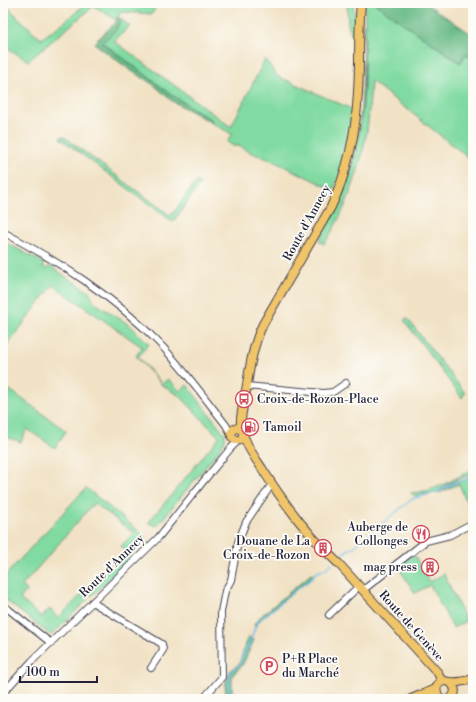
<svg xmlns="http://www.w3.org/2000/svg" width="476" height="702" font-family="'Libre Bodoni',serif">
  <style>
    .green { fill: #80daa1; stroke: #517e6e; fill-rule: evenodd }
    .forest { fill: #68ba87; stroke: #456e61 }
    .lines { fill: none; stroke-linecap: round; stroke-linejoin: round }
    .stream { stroke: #6dbae7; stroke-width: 1.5 }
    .minor-casing { stroke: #413f50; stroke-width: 8 }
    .major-casing { stroke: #413f50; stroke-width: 10 }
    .minor { stroke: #fff; stroke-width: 6 }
    .major { stroke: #f0c469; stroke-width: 8 }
    .labels { text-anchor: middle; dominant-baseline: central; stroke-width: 3.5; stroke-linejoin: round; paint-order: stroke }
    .street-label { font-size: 12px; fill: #22223b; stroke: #fdfcf7 }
    .poi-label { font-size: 12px; fill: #22223b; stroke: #fdfcf7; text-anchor: start }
  </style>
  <rect width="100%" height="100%" fill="#fdfcf7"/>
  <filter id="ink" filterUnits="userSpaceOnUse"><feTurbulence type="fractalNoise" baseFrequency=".025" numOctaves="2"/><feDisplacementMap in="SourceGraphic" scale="8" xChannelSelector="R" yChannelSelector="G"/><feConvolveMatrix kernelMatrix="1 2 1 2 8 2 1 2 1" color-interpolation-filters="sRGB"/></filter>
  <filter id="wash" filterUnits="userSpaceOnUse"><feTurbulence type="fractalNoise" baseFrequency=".012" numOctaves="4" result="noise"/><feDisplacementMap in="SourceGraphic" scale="16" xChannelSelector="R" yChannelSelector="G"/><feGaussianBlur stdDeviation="0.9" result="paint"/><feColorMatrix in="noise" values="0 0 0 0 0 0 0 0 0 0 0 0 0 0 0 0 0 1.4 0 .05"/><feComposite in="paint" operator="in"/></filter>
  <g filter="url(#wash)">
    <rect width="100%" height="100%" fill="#f1e2c5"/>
    <path class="green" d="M3,3L41,39L63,23L87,3H158L152,14L124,12L120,13L116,20L94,6L28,61L3,45Z
      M347,3H353L355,20V43L348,26Z
      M365,3H374L460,63L466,54L473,59V161L371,81C370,97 369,114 367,130C360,170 347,210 324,244L319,241L340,203L357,146L363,106L364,88Z
      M121,19L130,26L114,41L231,127L265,59L277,76L354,110L344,162L334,190L273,161L252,153L239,146H233L227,142L232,134L212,123L213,121L175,97L102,42L116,30Z
      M63,136L171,216L197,181L200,184L173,222L60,138Z
      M3,241L44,263L43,267L46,269L50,266L89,292L94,301L98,305L131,326L149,344L138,357L162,384L168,379L180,391L187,385L225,434V440L216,454L157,526L148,523L219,437L180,396L162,385L136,356L142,347L53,285L3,350Z
      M407,318L465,393L462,398L404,320Z
      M3,385L66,431L55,448L27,429L21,442L3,436Z
      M473,469V476H466L459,479L444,486L439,491L415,496L411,493C433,492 455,479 473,469Z
      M473,477V518L459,484L439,493C449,486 460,480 473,477Z
      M86,488L146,537L130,554V559L92,596L88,593L85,596L88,599L52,635L49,634L3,598V578ZM94,503L134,533L121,546L125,551L58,618L50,609L41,617L20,599L27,590L22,586Z
      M414,554L429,582L444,574L466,621L453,628L430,585L415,593L398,567Z"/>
    <path class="forest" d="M374,3H425L473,35V59L466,54L460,63Z
      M119,17L121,19L116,30L102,43L175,97L213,121L212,123L172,101L154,85L130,70L94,43L115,23Z
      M364,24H365C364,90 365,159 332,218L330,217C365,160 362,88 364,24Z
      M311,574L313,575L310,580L297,589L260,620L255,627L254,624L260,617Z
      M248,637L254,640L243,664L232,676V699H226L225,683L227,680L230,671L239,664Z"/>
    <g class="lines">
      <path class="stream" d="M343,553L355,546L412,499L438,492L451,484L473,477
        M230,699L229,676L231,672L240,664L244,652L249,645L255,627L260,620L297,589L310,580L315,573L325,569L332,563"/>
    </g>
  </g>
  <g filter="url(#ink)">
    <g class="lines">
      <g class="minor-casing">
        <path id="minor" d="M3,232C59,262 114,296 159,343C183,368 204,397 226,425L231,434
          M246,386L323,393L333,392L346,383
          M363,590L426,541L450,535L473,523
          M92,602L162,644L163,650L151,668
          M3,605L51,643
          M329,615L359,586
          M3,693L32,661L158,538L202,483L230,449L239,440
          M203,699L222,677L221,612L225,591L231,580L238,542L246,522L272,484"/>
      </g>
      <g class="major-casing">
        <path id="major" d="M361,3C358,32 360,62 358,92C356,132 348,171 331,207L263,324C252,347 249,372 245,397C243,407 239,420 242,430C246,446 254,456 263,470C285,505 308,536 339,564L438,673L442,682
          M242,430L238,428L234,429L231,433L232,437L235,440H239L242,438L243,435
          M450,682C456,687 457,694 450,699
          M411,699L436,689
          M441,699C435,694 434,683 444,681C447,681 447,682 450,682C458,683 466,681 473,679"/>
      </g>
      <use href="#minor" class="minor"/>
      <use href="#major" class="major"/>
    </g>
  </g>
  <defs>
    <g id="bus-ring" transform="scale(0.9)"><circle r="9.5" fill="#fdfcf7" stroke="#d1495b" stroke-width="1.5"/><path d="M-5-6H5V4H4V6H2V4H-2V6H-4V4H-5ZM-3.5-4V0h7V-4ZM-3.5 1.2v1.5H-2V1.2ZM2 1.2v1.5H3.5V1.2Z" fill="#d1495b"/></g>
    <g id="fuel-ring" transform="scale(0.9)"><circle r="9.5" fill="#fdfcf7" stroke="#d1495b" stroke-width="1.5"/><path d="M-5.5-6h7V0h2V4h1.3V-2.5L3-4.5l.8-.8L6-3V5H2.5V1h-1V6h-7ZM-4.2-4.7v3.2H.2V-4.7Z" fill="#d1495b"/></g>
    <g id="restaurant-ring" transform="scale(0.9)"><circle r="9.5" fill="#fdfcf7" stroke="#d1495b" stroke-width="1.5"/><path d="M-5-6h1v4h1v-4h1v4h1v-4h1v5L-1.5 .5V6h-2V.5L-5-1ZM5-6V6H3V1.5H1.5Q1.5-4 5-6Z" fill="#d1495b"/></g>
    <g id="building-ring" transform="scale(0.9)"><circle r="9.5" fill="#fdfcf7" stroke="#d1495b" stroke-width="1.5"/><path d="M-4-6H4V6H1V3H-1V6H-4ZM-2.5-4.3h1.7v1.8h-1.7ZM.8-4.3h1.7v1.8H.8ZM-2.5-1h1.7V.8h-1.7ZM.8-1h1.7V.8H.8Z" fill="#d1495b"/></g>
    <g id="parking-ring" transform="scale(0.9)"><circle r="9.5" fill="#fdfcf7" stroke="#d1495b" stroke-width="1.5"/><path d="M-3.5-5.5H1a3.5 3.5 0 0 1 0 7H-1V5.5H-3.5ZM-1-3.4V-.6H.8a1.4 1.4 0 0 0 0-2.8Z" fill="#d1495b"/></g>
  </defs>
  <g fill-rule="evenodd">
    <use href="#bus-ring" x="244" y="399"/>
    <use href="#fuel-ring" x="250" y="427"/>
    <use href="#restaurant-ring" x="421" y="534"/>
    <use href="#building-ring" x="323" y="548"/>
    <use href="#building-ring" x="430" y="567"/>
    <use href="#parking-ring" x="269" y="666"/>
  </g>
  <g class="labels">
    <g class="street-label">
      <text transform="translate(307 223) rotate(-61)">Route d'Annecy</text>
      <text transform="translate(112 566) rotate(-44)">Route d'Annecy</text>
      <text transform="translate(411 626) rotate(48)">Route de Genève</text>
    </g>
    <g class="poi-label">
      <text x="257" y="399">Croix-de-Rozon-Place</text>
      <text x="263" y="427">Tamoil</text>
      <text x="408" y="527" text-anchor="end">Auberge de<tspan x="408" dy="14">Collonges</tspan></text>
      <text x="310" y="541" text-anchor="end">Douane de La<tspan x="310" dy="14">Croix-de-Rozon</tspan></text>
      <text x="417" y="567" text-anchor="end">mag press</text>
      <text x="282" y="659">P+R Place<tspan x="282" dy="14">du Marché</tspan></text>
    </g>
  </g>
  <rect width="476" height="702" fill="none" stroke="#fdfcf7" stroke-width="16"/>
  <path d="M20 676v6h77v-6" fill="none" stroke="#22223b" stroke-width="2"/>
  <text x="26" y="676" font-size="12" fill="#22223b" stroke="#fdfcf7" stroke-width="3" paint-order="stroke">100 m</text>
</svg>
